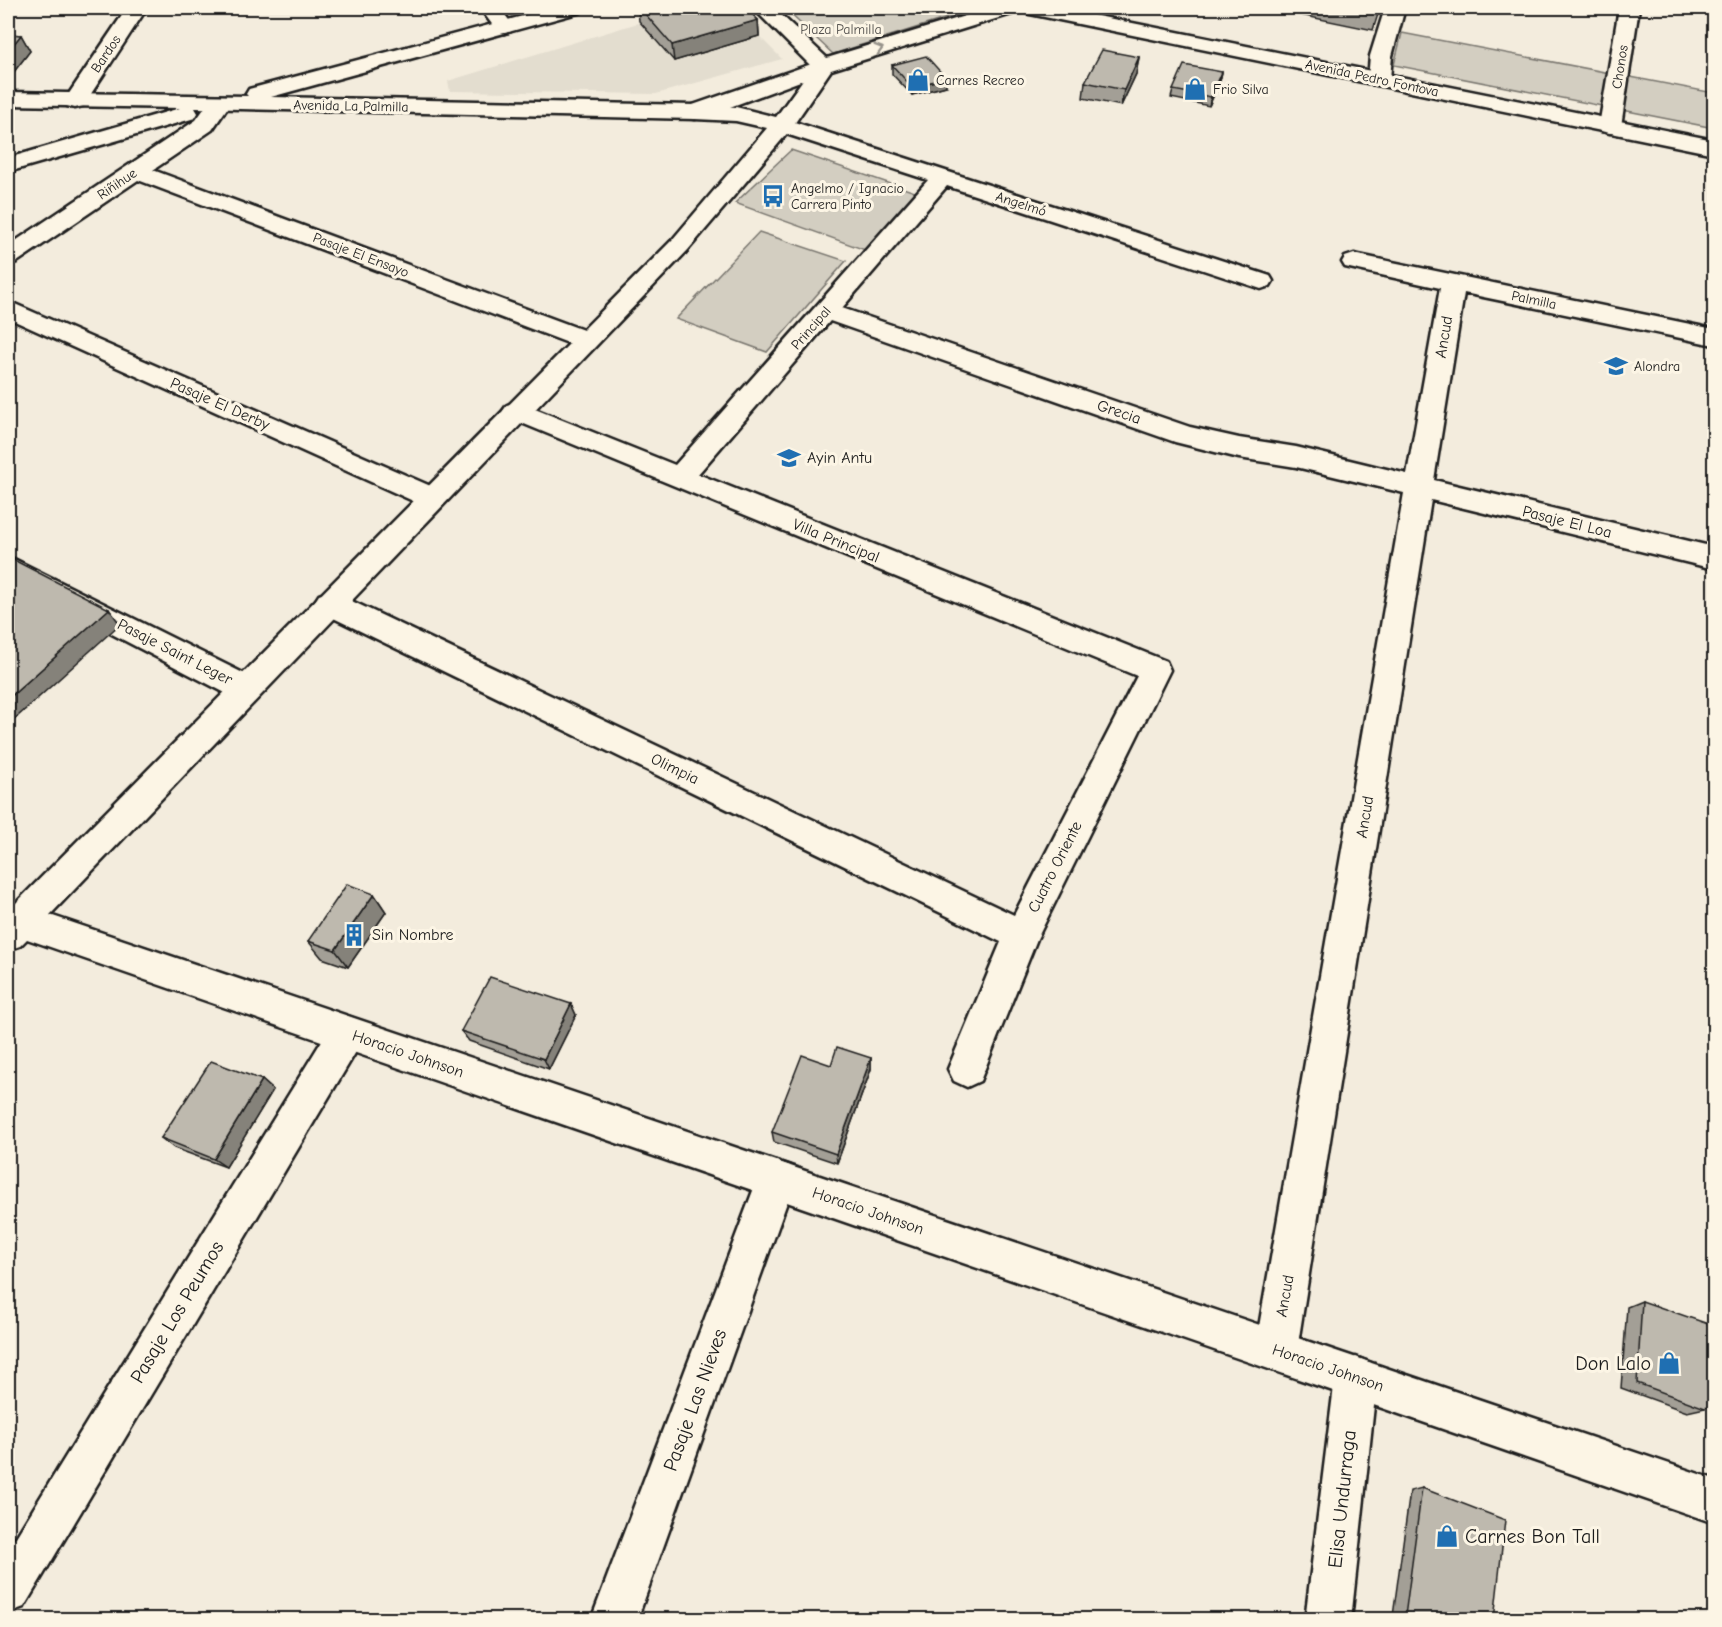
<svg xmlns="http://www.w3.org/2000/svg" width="1722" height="1627" font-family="'Comic Neue',sans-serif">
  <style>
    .built { fill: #e3ddcf }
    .green { fill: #d3cec1; stroke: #78756e; stroke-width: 1.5 }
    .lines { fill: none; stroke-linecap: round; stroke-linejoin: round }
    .street-casing { stroke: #1c1c1c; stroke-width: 5 }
    .secondary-casing { stroke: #1c1c1c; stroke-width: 5 }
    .street { fill: #fcf5e5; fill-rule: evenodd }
    .secondary { fill: #fcf5e5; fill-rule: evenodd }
    .wall { fill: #a39f96; stroke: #1c1c1c; stroke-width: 1.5 }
    .shaded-wall { fill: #85827a; stroke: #1c1c1c; stroke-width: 1.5 }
    .building { fill: #beb9ae; stroke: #1c1c1c; stroke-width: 1.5 }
    .oneway { stroke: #97938b }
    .labels { text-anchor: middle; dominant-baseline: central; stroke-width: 6; stroke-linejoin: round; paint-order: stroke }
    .far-park-label { font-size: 14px; fill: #53514e; stroke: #fcf5e5 }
    .far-street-label { font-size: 14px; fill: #1c1c1c; stroke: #fcf5e5 }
    .far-poi-label { font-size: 14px; fill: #1c1c1c; stroke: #fcf5e5; text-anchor: start }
    .street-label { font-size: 16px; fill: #1c1c1c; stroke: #fcf5e5 }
    .poi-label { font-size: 16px; fill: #1c1c1c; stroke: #fcf5e5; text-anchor: start }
    .near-street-label { font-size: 20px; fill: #1c1c1c; stroke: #fcf5e5 }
    .near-poi-label { font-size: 20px; fill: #1c1c1c; stroke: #fcf5e5; text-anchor: end }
  </style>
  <rect width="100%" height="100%" fill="#f3ecdd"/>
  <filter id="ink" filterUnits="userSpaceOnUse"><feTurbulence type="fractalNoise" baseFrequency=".0167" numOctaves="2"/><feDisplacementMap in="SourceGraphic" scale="12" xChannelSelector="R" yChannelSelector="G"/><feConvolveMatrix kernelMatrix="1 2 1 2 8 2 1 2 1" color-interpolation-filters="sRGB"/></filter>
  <g filter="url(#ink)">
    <path class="built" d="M687,8H731L782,59L656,94L450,91L448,81Z"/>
    <path class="green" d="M784,8H979L833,54Z
      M1402,33L1714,93V128L1394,65Z
      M791,150L918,193L865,250L735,203Z
      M759,232L846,261L767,352L676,319Z"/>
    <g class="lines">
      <g class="street-casing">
        <path id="street" d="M127,8H147L83,106L75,108L67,106L64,101Z
          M480,8H500L514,27L511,31L504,33L497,31Z
          M1385,8H1405L1392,56L1390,79L1387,84L1379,85L1371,84L1368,79L1370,56Z
          M1619,8H1639L1621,126L1618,131L1610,133L1602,131L1599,126Z
          M823,60L830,62L834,66L830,70L703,117L695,119L687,117L684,112L687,107Z
          M219,97L227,99L230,104L212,130L153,170L594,334L598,340L594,346L585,348L576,346L138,180L17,262L8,264V246L196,120L211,99Z
          M782,118L1270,276L1273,281L1270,286L1261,289L1252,286L947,186L842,308L1190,427L1239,438L1296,447L1407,474L1440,288L1345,267L1342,262L1345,257L1354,254L1714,329V345L1464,293L1434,480L1714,547V569L1431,500L1297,1350L1291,1365L1276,1371L1261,1365L1255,1350L1404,493L1296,467L1239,458L1175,442L830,321L698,474L1166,661L1170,670L1037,939L980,1081L967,1087L954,1081L948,1069L1001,942L319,611L314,603L319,595L329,592L339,595L1014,915L1137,676L507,417L503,411L507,405L516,402L525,405L675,465L928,180L774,130L771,125L774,120Z
          M8,301L442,491L446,498L442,505L432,508L422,505L8,318Z
          M8,556L257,680L262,689L257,698L246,701L235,698L8,580Z
          M347,1016L360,1021L365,1033L360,1045L24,1607L8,1613V1550L334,1021Z
          M776,1161L790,1166L795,1180L637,1620H591L757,1180L762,1166Z
          M1356,1357L1371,1363L1377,1378L1351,1620H1305L1335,1378L1341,1363Z"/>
      </g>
      <g class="secondary-casing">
        <path id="secondary" d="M553,8H584L581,12L271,97L695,105L736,107L776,117L812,67L753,8H774L827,58L991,8H1058L1714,140V154L1030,14L1023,12L1020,9L1018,12L831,70L790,130L688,250L50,915L1714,1479V1523L27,939L20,946L8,950L9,910L672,240L767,128L736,121L695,119L195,108L198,113L195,118L8,172V158L180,108L8,105V92L248,96L246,94L249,89Z"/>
      </g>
      <use href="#street" class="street"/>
      <use href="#secondary" class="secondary"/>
    </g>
    <path class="wall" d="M638,8H746L758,20L759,36L674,61L639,21Z
      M1277,8H1380L1373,30L1276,10Z
      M8,34L21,35L30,51L13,73L8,72Z
      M1139,57L1136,74L1121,106L1083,98L1085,82Z
      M892,65L946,86L912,95L892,74Z
      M1222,72L1220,81L1209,106L1171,98L1173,90Z
      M374,894L386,912L348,967L322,958L308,941Z
      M571,1004L576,1015L549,1069L469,1041L461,1031Z
      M871,1058V1069L837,1163L774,1142L772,1132L831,1065Z
      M262,1080L273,1090L226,1167L174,1148L161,1138Z
      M1642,1301L1705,1408L1687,1412L1621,1388L1627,1307Z
      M1422,1488L1494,1620H1401L1393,1616L1410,1491Z"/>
    <path class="shaded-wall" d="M758,20L759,36L674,61L672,45Z
      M21,35L30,51L13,73L8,63V51Z
      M1139,57L1136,74L1121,106L1124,90Z
      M1222,72L1220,81L1209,106L1211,97Z
      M946,78V86L912,95V87Z
      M109,609L120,624L8,725V699Z
      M374,894L386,912L348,967L335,950Z
      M571,1004L576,1015L549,1069L544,1059Z
      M871,1058V1069L837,1163L836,1154Z
      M262,1080L273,1090L226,1167L214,1159Z"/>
    <path class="building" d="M640,8H746L758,20L672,45Z
      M8,34L21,35L8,51Z
      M1102,50L1139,57L1124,90L1085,82Z
      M926,56L946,78L912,87L892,65Z
      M1184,65L1222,72L1211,97L1173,90Z
      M8,557L109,609L8,699Z
      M347,884L374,894L335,950L308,941Z
      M490,977L571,1004L544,1059L461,1031Z
      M837,1047L871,1058L836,1154L772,1132L802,1055L831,1065Z
      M211,1061L262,1080L214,1159L161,1138Z
      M1642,1301L1714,1326V1404L1705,1408L1637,1383Z
      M1422,1488L1505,1520L1494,1620H1414L1405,1616Z"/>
    <defs><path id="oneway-chevron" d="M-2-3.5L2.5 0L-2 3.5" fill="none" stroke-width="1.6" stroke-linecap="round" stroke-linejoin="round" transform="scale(1.5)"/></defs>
    <use class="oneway" href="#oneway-chevron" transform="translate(879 49) rotate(-17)"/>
  </g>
  <defs>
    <g id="shop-bare" transform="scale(1.8)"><path d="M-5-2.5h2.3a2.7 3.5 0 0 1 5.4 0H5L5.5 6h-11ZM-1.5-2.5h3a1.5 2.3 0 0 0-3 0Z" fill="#1f6fb2" stroke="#fcf5e5" stroke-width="2.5" paint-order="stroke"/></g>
    <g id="bus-bare" transform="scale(1.8)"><path d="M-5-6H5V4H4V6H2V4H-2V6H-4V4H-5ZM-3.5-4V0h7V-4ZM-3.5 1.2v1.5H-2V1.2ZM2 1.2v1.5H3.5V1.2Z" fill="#1f6fb2" stroke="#fcf5e5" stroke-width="2.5" paint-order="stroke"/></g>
    <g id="school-bare" transform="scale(1.8)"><path d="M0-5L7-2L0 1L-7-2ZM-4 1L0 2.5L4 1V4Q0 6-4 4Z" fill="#1f6fb2" stroke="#fcf5e5" stroke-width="2.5" paint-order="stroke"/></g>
    <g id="building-bare" transform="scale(1.8)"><path d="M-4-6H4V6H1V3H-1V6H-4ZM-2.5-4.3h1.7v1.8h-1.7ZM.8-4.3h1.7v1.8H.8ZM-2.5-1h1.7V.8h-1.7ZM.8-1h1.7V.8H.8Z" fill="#1f6fb2" stroke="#fcf5e5" stroke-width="2.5" paint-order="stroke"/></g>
  </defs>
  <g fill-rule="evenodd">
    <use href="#shop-bare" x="918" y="80"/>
    <use href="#shop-bare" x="1195" y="89"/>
    <use href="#bus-bare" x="773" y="196"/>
    <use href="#school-bare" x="1616" y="366"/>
    <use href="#school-bare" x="789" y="458"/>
    <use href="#building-bare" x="354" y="935"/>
    <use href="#shop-bare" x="1669" y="1363"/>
    <use href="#shop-bare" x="1447" y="1536"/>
  </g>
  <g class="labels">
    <g class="far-park-label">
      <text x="841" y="29">Plaza Palmilla</text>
    </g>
    <g class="far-street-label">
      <text transform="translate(106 54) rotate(-56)">Bardos</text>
      <text transform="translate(1620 67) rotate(-81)">Chonos</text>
      <text transform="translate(1372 78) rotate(12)">Avenida Pedro Fontova</text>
      <text transform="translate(351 106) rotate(1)">Avenida La Palmilla</text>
      <text transform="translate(117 184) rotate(-34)">Riñihue</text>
      <text transform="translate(1021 204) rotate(18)">Angelmó</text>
      <text transform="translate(361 255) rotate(21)">Pasaje El Ensayo</text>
      <text transform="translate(1534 300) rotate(12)">Palmilla</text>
      <text transform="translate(811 328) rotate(-49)">Principal</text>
    </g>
    <g class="far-poi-label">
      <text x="936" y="80">Carnes Recreo</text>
      <text x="1213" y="89">Frio Silva</text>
      <text x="791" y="188">Angelmo / Ignacio<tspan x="791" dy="16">Carrera Pinto</tspan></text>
      <text x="1634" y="366">Alondra</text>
    </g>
    <g class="street-label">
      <text transform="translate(1444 337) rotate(-81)">Ancud</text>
      <text transform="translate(220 404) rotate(24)">Pasaje El Derby</text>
      <text transform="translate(1119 412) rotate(19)">Grecia</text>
      <text transform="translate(1567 522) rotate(14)">Pasaje El Loa</text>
      <text transform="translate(836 541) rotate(22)">Villa Principal</text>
      <text transform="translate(175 652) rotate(27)">Pasaje Saint Leger</text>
      <text transform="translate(675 769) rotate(26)">Olimpia</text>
      <text transform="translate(1365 817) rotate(-81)">Ancud</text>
      <text transform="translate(1055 867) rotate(-63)">Cuatro Oriente</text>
      <text transform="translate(408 1054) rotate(19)">Horacio Johnson</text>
      <text transform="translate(868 1211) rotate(19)">Horacio Johnson</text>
      <text transform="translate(1285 1296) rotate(-80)">Ancud</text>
      <text transform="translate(1328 1368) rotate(19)">Horacio Johnson</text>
    </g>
    <g class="poi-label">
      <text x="807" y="458">Ayin Antu</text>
      <text x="372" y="935">Sin Nombre</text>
    </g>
    <g class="near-street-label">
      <text transform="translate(177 1312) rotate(-59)">Pasaje Los Peumos</text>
      <text transform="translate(695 1400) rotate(-70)">Pasaje Las Nieves</text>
      <text transform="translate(1342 1499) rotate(-84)">Elisa Undurraga</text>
    </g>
    <g class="near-poi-label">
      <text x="1651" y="1363">Don Lalo</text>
      <text x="1465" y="1536" text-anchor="start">Carnes Bon Tall</text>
    </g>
  </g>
  <rect width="1722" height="1627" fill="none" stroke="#fcf5e5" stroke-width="30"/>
  <rect x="15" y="15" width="1692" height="1597" fill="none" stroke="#1c1c1c" stroke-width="2" filter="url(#ink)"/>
</svg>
